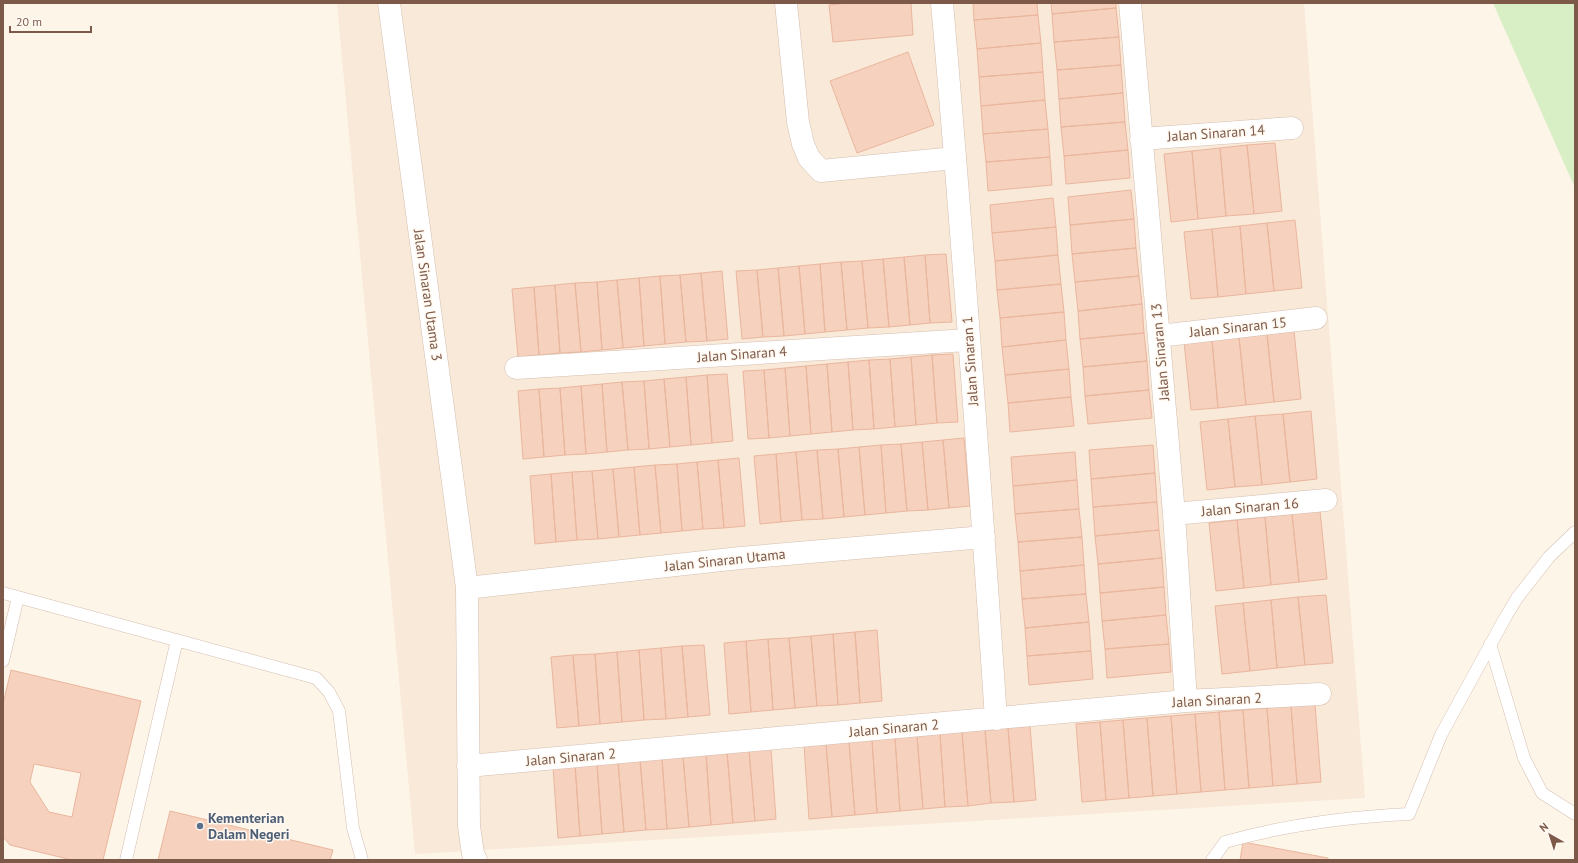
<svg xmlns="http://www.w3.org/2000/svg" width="1578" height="863" font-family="'PT Sans',sans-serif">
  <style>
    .residential { fill: #f9e9d9 }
    .green { fill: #d8eec5 }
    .building { fill: #f6d1be; stroke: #eab69d; fill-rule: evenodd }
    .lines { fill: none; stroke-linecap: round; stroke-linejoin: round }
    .lane-casing { stroke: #d5beb0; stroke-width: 13 }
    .street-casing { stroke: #d5beb0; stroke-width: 23 }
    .lane { stroke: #fff; stroke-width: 12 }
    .street { stroke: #fff; stroke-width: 22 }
    .service-dot { fill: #5c6f8a; stroke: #fff9f1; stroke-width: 1.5 }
    .labels { text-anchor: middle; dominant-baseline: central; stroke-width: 3; stroke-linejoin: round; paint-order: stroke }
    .street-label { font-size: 14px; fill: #7c5949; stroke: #fff9f1 }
    .service-label { font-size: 14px; font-weight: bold; fill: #4e5e75; stroke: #fff9f1; text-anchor: start }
  </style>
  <rect width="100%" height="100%" fill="#fef5e9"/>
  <path class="residential" d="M337,3H1304L1365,798L415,854Z"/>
  <path class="green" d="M1493,3H1575V188Z"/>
  <path class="building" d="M847,3H911L913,35L833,42L829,5Z
    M973,3H1037L1038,15L974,20Z
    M1051,3H1116V8L1052,14Z
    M1116,8L1119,37L1054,42L1052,14Z
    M1038,15L1041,43L977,49L974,20Z
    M1119,37L1121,65L1057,70L1054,42Z
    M1041,43L1043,72L979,77L977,49Z
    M908,52L934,125L857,153L830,81Z
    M1121,65L1123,93L1059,99L1057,70Z
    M1043,72L1045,100L981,106L979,77Z
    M1123,93L1125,122L1061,127L1059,99Z
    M1045,100L1048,129L983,134L981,106Z
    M1125,122L1128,150L1064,156L1061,127Z
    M1048,129L1050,157L986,162L983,134Z
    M1275,143L1282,211L1254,214L1247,145Z
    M1247,145L1254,214L1226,216L1220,148Z
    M1220,148L1226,216L1198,219L1192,151Z
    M1128,150L1130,178L1066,184L1064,156Z
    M1192,151L1198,219L1171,222L1164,154Z
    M1050,157L1052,185L988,191L986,162Z
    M1131,190L1134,219L1070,225L1068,197Z
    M1053,198L1056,227L992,233L990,205Z
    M1134,219L1136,248L1072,254L1070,225Z
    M1295,220L1302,288L1274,291L1267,223Z
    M1267,223L1274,291L1246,294L1240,226Z
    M1240,226L1246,294L1218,297L1212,229Z
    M1056,227L1058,255L995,261L992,233Z
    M1212,229L1218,297L1191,299L1184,232Z
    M1136,248L1139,276L1075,282L1072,254Z
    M946,254L952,322L930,323L925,255Z
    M925,255L930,323L910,325L904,257Z
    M1058,255L1061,284L997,290L995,261Z
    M904,257L910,325L889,327L883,259Z
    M883,259L889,327L868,328L862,261Z
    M862,261L868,328L847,330L841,262Z
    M841,262L847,330L825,332L820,264Z
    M820,264L825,332L805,334L799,266Z
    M799,266L805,334L784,336L778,268Z
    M778,268L784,336L763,337L757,270Z
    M757,270L763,337L742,339L736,271Z
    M722,271L728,339L707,341L701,273Z
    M701,273L707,341L686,342L680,275Z
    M680,275L686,342L665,344L660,276Z
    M660,276L665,344L644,346L639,278Z
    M1139,276L1142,304L1078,311L1075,282Z
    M639,278L644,346L623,348L617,280Z
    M617,280L623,348L602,350L597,282Z
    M597,282L602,350L581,352L575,283Z
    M575,283L581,352L560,353L555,285Z
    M1061,284L1064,312L1000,318L997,290Z
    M555,285L560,353L539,355L534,287Z
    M534,287L539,355L518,357L512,289Z
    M1142,304L1144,333L1080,339L1078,311Z
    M1064,312L1066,340L1002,347L1000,318Z
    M1294,331L1301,399L1274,402L1267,334Z
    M1144,333L1147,361L1083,367L1080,339Z
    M1267,334L1274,402L1246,405L1239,337Z
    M1239,337L1246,405L1218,408L1212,340Z
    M1066,340L1069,369L1005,375L1002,347Z
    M1212,340L1218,408L1191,410L1184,342Z
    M953,354L958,422L937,423L932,355Z
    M932,355L937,423L916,425L911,357Z
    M911,357L916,425L895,427L890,359Z
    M890,359L895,427L874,429L869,360Z
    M869,360L874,429L853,430L848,362Z
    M1147,361L1149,390L1085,396L1083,367Z
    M848,362L853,430L832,432L827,364Z
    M827,364L832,432L811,434L806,366Z
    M806,366L811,434L790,436L785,368Z
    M785,368L790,436L769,438L764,370Z
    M1069,369L1071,397L1008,403L1005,375Z
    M764,370L769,438L748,439L743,371Z
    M727,374L733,441L712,443L707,375Z
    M707,375L712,443L691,445L686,377Z
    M686,377L691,445L670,447L664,379Z
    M664,379L670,447L649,449L644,381Z
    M644,381L649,449L628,450L622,382Z
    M622,382L628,450L607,452L602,384Z
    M602,384L607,452L586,454L581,386Z
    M581,386L586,454L565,455L560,388Z
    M560,388L565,455L544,457L539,389Z
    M539,389L544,457L523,459L518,391Z
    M1149,390L1152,418L1088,424L1085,396Z
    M1071,397L1074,426L1010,432L1008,403Z
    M1311,411L1317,479L1290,482L1283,414Z
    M1283,414L1290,482L1262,485L1255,416Z
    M1255,416L1262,485L1235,487L1228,419Z
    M1228,419L1235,487L1207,490L1200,422Z
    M964,438L970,506L949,508L943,440Z
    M943,440L949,508L928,510L922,442Z
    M922,442L928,510L907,511L901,444Z
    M901,444L907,511L886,513L881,445Z
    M881,445L886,513L865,515L859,447Z
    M1153,445L1155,473L1091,479L1089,450Z
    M859,447L865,515L844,517L838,449Z
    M838,449L844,517L823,519L817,450Z
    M817,450L823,519L802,520L796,452Z
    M796,452L802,520L781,522L776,454Z
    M1075,452L1077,480L1013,486L1011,457Z
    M776,454L781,522L760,524L754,456Z
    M739,458L745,526L724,528L718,460Z
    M718,460L724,528L703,529L697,462Z
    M697,462L703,529L682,531L677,464Z
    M677,464L682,531L661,533L655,465Z
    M655,465L661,533L640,535L634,467Z
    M634,467L640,535L619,537L613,469Z
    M613,469L619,537L598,539L592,471Z
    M592,471L598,539L577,540L572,472Z
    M572,472L577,540L556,542L551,474Z
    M1155,473L1157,502L1093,507L1091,479Z
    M551,474L556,542L535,544L530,476Z
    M1077,480L1079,509L1015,514L1013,486Z
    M1157,502L1159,530L1095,536L1093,507Z
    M1079,509L1082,537L1018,542L1015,514Z
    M1320,511L1327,579L1299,582L1292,514Z
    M1292,514L1299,582L1271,585L1265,517Z
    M1265,517L1271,585L1244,588L1237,520Z
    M1237,520L1244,588L1216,591L1209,523Z
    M1159,530L1162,558L1098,564L1095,536Z
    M1082,537L1084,565L1020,571L1018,542Z
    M1162,558L1164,587L1100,593L1098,564Z
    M1084,565L1086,594L1022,599L1020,571Z
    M1164,587L1166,615L1102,621L1100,593Z
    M1086,594L1089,622L1025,628L1022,599Z
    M1326,595L1333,663L1305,665L1298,597Z
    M1298,597L1305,665L1277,668L1271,600Z
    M1271,600L1277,668L1250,671L1243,603Z
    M1243,603L1250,671L1222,674L1215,606Z
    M1166,615L1169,644L1105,649L1102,621Z
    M1089,622L1091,651L1027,656L1025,628Z
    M877,630L882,701L860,703L855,632Z
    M855,632L860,703L838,705L833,634Z
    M833,634L838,705L817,706L811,636Z
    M811,636L817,706L795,708L789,638Z
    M789,638L795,708L773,710L768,639Z
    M768,639L773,710L751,712L746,641Z
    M746,641L751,712L729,714L724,643Z
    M1169,644L1171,672L1107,678L1105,649Z
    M704,645L710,715L688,717L682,646Z
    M682,646L688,717L666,719L661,648Z
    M661,648L666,719L644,720L639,650Z
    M639,650L644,720L622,722L617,652Z
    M1091,651L1093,679L1029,685L1027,656Z
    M617,652L622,722L600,724L595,654Z
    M595,654L600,724L579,726L573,655Z
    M573,655L579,726L557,728L551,657Z
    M11,670L141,701L103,860H72L10,845L3,837V704ZM34,764L81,773L72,817L49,812L30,782Z
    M1315,704L1321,782L1297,784L1291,706Z
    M1291,706L1297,784L1273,786L1267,708Z
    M1267,708L1273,786L1249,788L1243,710Z
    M1243,710L1249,788L1225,790L1219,712Z
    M1219,712L1225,790L1201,792L1195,714Z
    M1195,714L1201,792L1177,794L1171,716Z
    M1171,716L1177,794L1153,796L1147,718Z
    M1147,718L1153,796L1129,798L1123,720Z
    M1123,720L1129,798L1106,800L1100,722Z
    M1100,722L1106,800L1082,802L1076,724Z
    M1030,726L1036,800L1014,802L1008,728Z
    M1008,728L1014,802L991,803L985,730Z
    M985,730L991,803L968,806L962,732Z
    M962,732L968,806L945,807L940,734Z
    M940,734L945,807L923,809L917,736Z
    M917,736L923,809L900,811L895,738Z
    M895,738L900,811L877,813L872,740Z
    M872,740L877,813L855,815L849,742Z
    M849,742L855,815L832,817L826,744Z
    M826,744L832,817L809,819L804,745Z
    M771,749L776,819L755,821L749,751Z
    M749,751L755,821L733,823L727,752Z
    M727,752L733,823L711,825L706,754Z
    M706,754L711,825L689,827L683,756Z
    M683,756L689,827L667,829L662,758Z
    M662,758L667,829L646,830L640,760Z
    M640,760L646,830L624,832L618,762Z
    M618,762L624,832L602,834L597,764Z
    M597,764L602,834L580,836L575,765Z
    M575,765L580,836L558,838L553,767Z
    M170,811L333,850L330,860H158Z
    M1243,842L1328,858V860H1240Z"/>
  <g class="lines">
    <g class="lane-casing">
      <path id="lane" d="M3,593L316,678L329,692L339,711L353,828L362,860
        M1490,644L1524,758L1542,793L1575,814
        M3,661L18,597
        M126,860L177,640
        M1212,860L1225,842C1285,825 1347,817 1409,814L1441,735L1505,618L1517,598L1549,557L1575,532"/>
    </g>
    <g class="street-casing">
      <path id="street" d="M389,3L467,588L469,826L473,854L476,860
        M786,3L798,122L803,144L809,158L821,171L955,158
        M942,3C963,241 980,480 996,719
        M1130,3L1174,514L1186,701
        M1141,139L1292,128
        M1159,336L1316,318
        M516,368L968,340
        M1174,514L1326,500
        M467,588L740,558L984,537
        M468,766L1186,701L1320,694"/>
    </g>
    <use href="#lane" class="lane"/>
    <use href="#street" class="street"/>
  </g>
  <circle class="service-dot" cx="200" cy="826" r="4"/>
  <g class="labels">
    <g class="street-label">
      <text transform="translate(1216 133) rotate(-4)">Jalan Sinaran 14</text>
      <text transform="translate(428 295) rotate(82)">Jalan Sinaran Utama 3</text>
      <text transform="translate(1238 327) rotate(-6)">Jalan Sinaran 15</text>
      <text transform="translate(1160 352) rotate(-95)">Jalan Sinaran 13</text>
      <text transform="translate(742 354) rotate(-4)">Jalan Sinaran 4</text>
      <text transform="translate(970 361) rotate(-94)">Jalan Sinaran 1</text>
      <text transform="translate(1250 507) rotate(-5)">Jalan Sinaran 16</text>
      <text transform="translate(725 560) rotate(-6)">Jalan Sinaran Utama</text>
      <text transform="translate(1217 700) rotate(-3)">Jalan Sinaran 2</text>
      <text transform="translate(894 728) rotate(-5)">Jalan Sinaran 2</text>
      <text transform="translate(571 757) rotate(-5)">Jalan Sinaran 2</text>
    </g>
    <g class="service-label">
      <text x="208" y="818">Kementerian<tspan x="208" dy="16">Dalam Negeri</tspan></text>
    </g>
  </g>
  <rect width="1578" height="863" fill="none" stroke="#7c5949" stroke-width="8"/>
  <g transform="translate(1550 835) rotate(321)" stroke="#fff9f1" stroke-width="3" paint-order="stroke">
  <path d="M0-3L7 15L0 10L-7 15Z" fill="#7c5949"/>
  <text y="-6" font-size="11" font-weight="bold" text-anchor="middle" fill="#7c5949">N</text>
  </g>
  <path d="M10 26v6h81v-6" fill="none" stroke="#7c5949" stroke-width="2"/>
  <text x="16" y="26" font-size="12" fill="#7c5949" stroke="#fff9f1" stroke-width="3" paint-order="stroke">20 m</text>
</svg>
